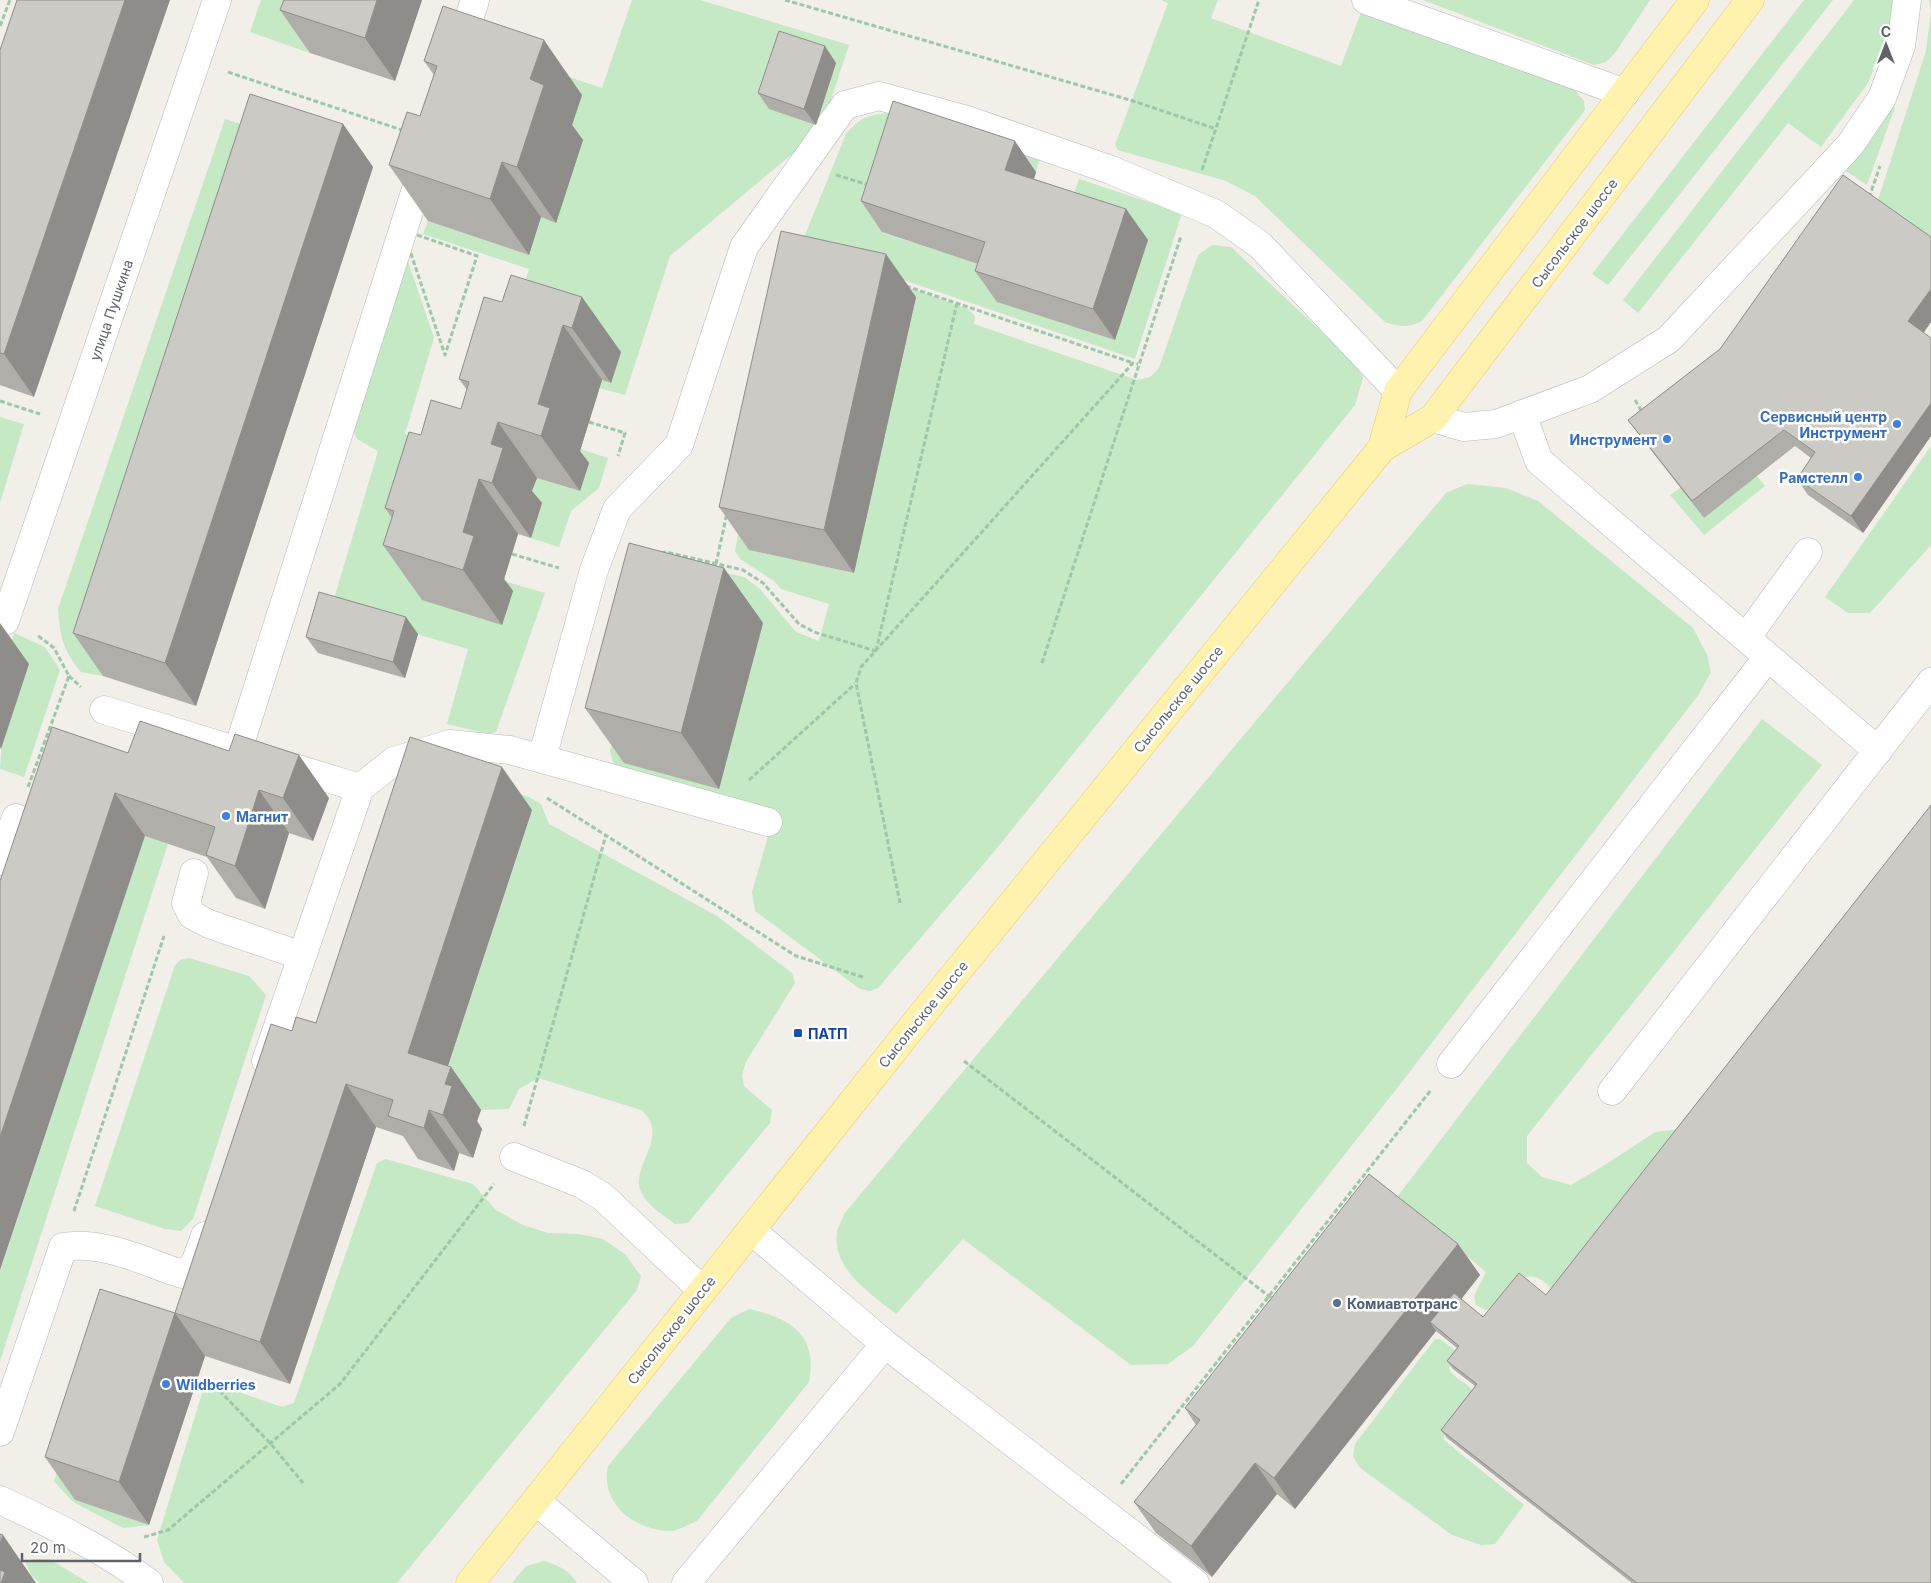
<svg xmlns="http://www.w3.org/2000/svg" width="1931" height="1583" font-family="Inter,sans-serif">
  <style>
    .green { fill: #c5e8c5 }
    .lines { fill: none; stroke-linecap: round; stroke-linejoin: round }
    .minor-casing { stroke: #b5b8bc; stroke-width: 29 }
    .major-casing { stroke: #f2c960; stroke-width: 29 }
    .path { stroke: #9cc7a9; stroke-width: 3; stroke-dasharray: 5 2.5; stroke-linecap: butt }
    .minor { stroke: #fff; stroke-width: 28 }
    .major { stroke: #fff2af; stroke-width: 28 }
    .wall { fill: #afaea9 }
    .shaded-wall { fill: #8f8d8a }
    .building { fill: #cccac5; stroke: #8f8d8a }
    .shop-dot { fill: #3f7fe0; stroke: #fff; stroke-width: 2 }
    .transit-dot { fill: #1a4fb4; stroke: #fff; stroke-width: 2 }
    .service-dot { fill: #5c6f8a; stroke: #fff; stroke-width: 2 }
    .labels { text-anchor: middle; dominant-baseline: central; stroke-width: 5; stroke-linejoin: round; paint-order: stroke }
    .street-label { font-size: 14px; fill: #5f6368; stroke: #fff }
    .shop-label { font-size: 14px; font-weight: bold; fill: #366cbe; stroke: #fff; text-anchor: end }
    .transit-label { font-size: 14px; font-weight: bold; fill: #164399; stroke: #fff; text-anchor: start }
    .service-label { font-size: 14px; font-weight: bold; fill: #4e5e75; stroke: #fff; text-anchor: start }
  </style>
  <rect width="100%" height="100%" fill="#f1efe8"/>
  <path class="green" d="M261,0H328L310,53L250,32Z
    M632,0H700L849,45L821,130L670,256L625,395L599,388L602,380L611,383L550,330L504,581L545,593L496,732L488,734L447,724L468,649L331,609L378,451L357,439L352,428L407,258L434,338L405,434L470,455L529,269L423,234L428,221L529,255L541,217L556,222L583,140L485,49L602,88Z
    M1161,0H1218L1211,18L1341,66L1361,12L1571,86L1584,101L1585,110L1422,321C1408,328 1400,327 1385,322L1255,196L1226,181L1118,150L1115,145L1168,3Z
    M1423,0H1650L1615,53L1606,62L1594,65Z
    M1804,0H1833L1608,285L1592,274Z
    M1854,0H1895L1891,28L1868,83L1821,147L1788,123L1638,313L1623,300Z
    M1929,0H1931V238L1878,200L1926,51L1931,11Z
    M1887,105L1895,107L1867,185L1843,169Z
    M889,113L1040,158L1036,172L915,132L883,233L1007,273L1067,214L1079,179L1182,213L1135,359L801,245L846,134C861,117 867,115 889,113Z
    M225,119L281,137L103,676L81,672C63,650 60,637 58,609Z
    M1212,245L1231,247L1357,365L1363,378L1355,405L993,853L878,988L870,991L860,989L755,911L752,892L775,812L615,770L610,751L659,559L744,577L759,588L796,632L819,641L829,604L781,589L774,581L740,559L735,551L744,505L750,550L854,573L907,287L968,309L975,316L974,324L1137,380L1150,377L1159,368L1198,255Z
    M0,417L24,424L0,503Z
    M1931,446V545L1870,613H1848L1825,597Z
    M580,449L608,458L599,488L571,511L559,547L531,538L530,499L537,478L580,491L577,460Z
    M1757,476L1765,486L1704,535L1670,495L1680,488Z
    M1467,484L1506,488L1538,501L1693,628L1707,655L1711,672L1699,694L1398,1087L1193,1346L1168,1364L1131,1365L963,1239L896,1314C871,1294 832,1269 837,1233C838,1227 842,1220 844,1214L1446,493Z
    M14,633L45,647L60,670L24,777L0,769L7,657Z
    M1762,719L1822,765L1527,1136V1163L1542,1177L1571,1185L1605,1165L1655,1132L1680,1129L1553,1290C1538,1276 1536,1274 1515,1279L1497,1307L1486,1310L1476,1305L1474,1296L1486,1272L1402,1203L1397,1197Z
    M434,767L529,797L541,804L549,824L717,916L792,973L795,983L746,1062L742,1075L744,1086L772,1110L770,1123L688,1223L675,1224C663,1215 648,1206 641,1192C629,1166 672,1137 641,1110L538,1078L519,1089L509,1109L481,1110L438,1096L532,811Z
    M145,836L168,844L0,1361V1270Z
    M189,958L249,976L266,995L193,1219L181,1231L165,1229L95,1206L175,965L180,960Z
    M386,1159L473,1184L496,1210L523,1225L548,1233L579,1234L603,1239L625,1254L641,1276L637,1290L397,1583H184L164,1562L157,1540L203,1390L216,1384L282,1407L294,1403L377,1163Z
    M749,1309C791,1318 818,1335 809,1382L697,1521C689,1524 676,1532 668,1531C633,1529 600,1503 608,1466L731,1318Z
    M1435,1339H1440L1456,1351L1449,1369C1455,1380 1470,1383 1474,1394L1444,1434V1440L1524,1505L1495,1544L1481,1545L1452,1535L1359,1467L1353,1456L1355,1444Z
    M70,1430L75,1500L149,1525L123,1528L73,1502L54,1481Z
    M34,1559H49L89,1583H39L31,1575L25,1561Z
    M544,1561C559,1566 568,1569 577,1583H512L526,1566Z"/>
  <g class="lines">
    <g class="minor-casing">
      <path id="minor" d="M1366,0L1625,93
        M459,51L475,0
        M1522,414L1539,461L1878,751
        M1433,418L1464,427L1496,424L1590,389L1669,339L1850,145L1882,98L1901,46L1907,0
        M0,619L5,621L217,0
        M1746,638L1808,552
        M104,710L360,788
        M238,750L424,164
        M542,758L594,570L617,509L679,445L744,247L845,105L879,96L967,120L1111,170L1216,214L1260,245L1398,391
        M0,861L16,818
        M194,873L186,903L192,915L209,924L302,956
        M266,1061L360,788L394,761L450,744L510,750L768,822
        M1451,1064L1768,657
        M1612,1091L1931,682
        M514,1157L582,1184L603,1197L702,1290
        M752,1231L885,1344L1195,1583
        M0,1432L63,1247C102,1240 145,1262 182,1274L194,1266L205,1236
        M0,1500C51,1524 104,1549 149,1583
        M537,1502L634,1583
        M686,1583L885,1344"/>
    </g>
    <g class="major-casing">
      <path id="major" d="M1382,448L1398,391L1695,0
        M470,1583L917,1021L1382,448L1433,418L1750,0"/>
    </g>
    <path class="path" d="M785,0L1130,100L1216,129
      M0,26L10,0
      M228,72L405,131
      M1202,170L1259,0
      M836,175L869,185
      M1868,193L1870,195L1880,166
      M403,230L477,256L445,355Z
      M906,286L1133,363
      M1635,400L1642,412
      M0,401L40,414
      M589,422L625,433L618,456
      M661,553L666,552L743,570L763,583L799,624L814,632L876,651
      M512,554L559,568
      M716,564L727,513
      M876,651L957,303
      M1042,663L1181,236
      M69,676L81,687
      M749,780L855,684
      M28,787L69,676L54,648L37,635
      M547,798L796,956L863,977
      M900,903L856,683L861,667L1133,363L1138,364
      M964,1061L1274,1300
      M524,1126L606,835
      M74,1211L164,936
      M209,1380L270,1443L303,1483
      M1121,1484L1431,1090
      M144,1537L168,1530L340,1384L494,1184"/>
    <use href="#minor" class="minor"/>
    <use href="#major" class="major"/>
  </g>
  <path class="wall" d="M284,0H422L395,81L310,53L280,10Z
    M0,50L34,397L0,385Z
    M424,61L582,95L572,125L583,140L556,223L541,217L529,255L428,221L389,165L420,116L434,75Z
    M836,63L816,125L769,109L758,93Z
    M343,124L373,167L196,706L103,676L73,633Z
    M1036,172L1034,179L1126,209L1148,240L1115,340L997,302L975,271L978,264L882,232L861,201Z
    M1931,237V322L1923,332L1931,338V436L1863,533L1808,495L1797,479L1811,458L1795,446L1704,518L1640,436L1628,420Z
    M511,275L621,352L611,383L602,380L580,451L589,463L580,491L537,478L532,491L542,503L531,538L518,534L504,579L513,591L502,625L422,600L383,545L392,518L385,508L421,435L461,409L467,390L459,379L502,302Z
    M916,297L854,573L749,550L719,507Z
    M724,568L763,623L719,789L624,763L585,708Z
    M418,634L405,678L318,653L306,637Z
    M128,753L329,798L313,841L289,833L265,909L236,898L207,857L145,836L0,881Z
    M532,810L448,1066L451,1067L481,1110L477,1121L482,1129L473,1158L459,1153L454,1171L418,1159L403,1136L376,1127L290,1384L205,1356L149,1525L75,1500L45,1457L175,1313L292,1031L316,1023Z
    M1458,1244L1480,1275L1461,1299L1483,1317L1546,1295L1931,1583H1632L1447,1438L1441,1430L1475,1386L1453,1369L1447,1361L1457,1348L1436,1331L1295,1509L1277,1494L1212,1577L1156,1533L1134,1502L1196,1425L1185,1408Z"/>
  <path class="shaded-wall" d="M125,0H170L34,397L4,354Z
    M377,0H422L395,81L365,38Z
    M544,40L582,95L572,125L583,140L556,223L517,167L530,79Z
    M825,46L836,63L816,125L804,109Z
    M343,124L373,167L196,706L165,663Z
    M1015,141L1036,172L1027,201L1005,170Z
    M502,162L541,217L529,255L490,199Z
    M1126,209L1148,240L1115,340L1093,309Z
    M886,254L916,297L854,573L824,530Z
    M1931,289V322L1920,338L1908,321Z
    M582,297L621,352L611,383L572,328Z
    M563,325L602,380L580,451L589,463L580,491L541,436L538,404Z
    M1931,403V436L1863,533L1851,516Z
    M498,422L537,478L532,491L542,503L531,538L492,483L491,444Z
    M479,479L518,534L504,579L513,591L502,625L463,570V532Z
    M724,568L763,623L719,789L681,733Z
    M406,617L418,634L405,678L393,662Z
    M0,623L29,664L1,749L0,747Z
    M299,755L329,798L313,841L283,798Z
    M502,767L532,810L438,1096L408,1053Z
    M259,790L289,833L265,909L235,866Z
    M115,793L145,836L0,1270V1137Z
    M451,1067L481,1110L477,1121L482,1129L473,1158L443,1115L445,1084Z
    M346,1084L376,1127L290,1384L260,1342Z
    M429,1110L459,1153L454,1171L424,1128Z
    M1458,1244L1480,1275L1438,1329L1430,1322L1436,1331L1295,1509L1274,1478Z
    M175,1313L205,1356L149,1525L119,1482Z
    M1255,1463L1277,1494L1212,1577L1191,1546Z
    M3,1535L36,1583H1L0,1579V1543Z"/>
  <path class="building" d="M17,0H125L4,354L0,353V50Z
    M284,0H377L365,38L280,10Z
    M443,6L544,40L530,79L544,85L517,167L502,162L490,199L389,165L407,112L420,116L437,66L424,61Z
    M779,31L825,46L804,109L758,93Z
    M250,94L343,124L165,663L73,633Z
    M893,101L1015,141L1005,170L1126,209L1093,309L975,271L985,242L861,201Z
    M1843,175L1931,237V289L1908,321L1931,338V403L1851,516L1797,479L1815,452L1784,430L1692,501L1628,420L1720,349Z
    M781,231L886,254L824,530L719,507Z
    M511,275L582,297L572,328L563,325L538,404L550,408L541,436L498,422L491,444L503,448L492,483L479,479L463,532L474,536L463,570L383,545L394,511L385,508L409,432L421,435L431,400L461,409L469,382L459,379L484,297L502,302Z
    M629,543L724,568L681,733L585,708Z
    M319,592L406,617L393,662L306,637Z
    M140,721L229,751L235,734L299,755L283,798L259,790L235,866L206,855L215,827L115,793L0,1137V881L52,727L128,753Z
    M410,737L502,767L408,1053L451,1067L445,1084L452,1086L443,1115L429,1110L424,1128L388,1116L393,1100L346,1084L260,1342L175,1313L271,1024L292,1031L296,1017L316,1023Z
    M1931,805V1583H1637L1441,1430L1477,1384L1447,1361L1459,1346L1430,1322L1454,1293L1483,1317L1519,1273L1546,1295Z
    M1369,1174L1458,1244L1274,1478L1255,1463L1191,1546L1134,1502L1200,1420L1185,1408Z
    M100,1289L175,1313L119,1482L45,1457Z
    M0,1534L3,1535L0,1543Z
    M0,1570L5,1572L1,1583H0Z"/>
  <g class="shop-dot">
    <circle cx="1897" cy="424" r="5"/>
    <circle cx="1667" cy="439" r="5"/>
    <circle cx="1858" cy="477" r="5"/>
    <circle cx="226" cy="816" r="5"/>
    <circle cx="166" cy="1384" r="5"/>
  </g>
  <rect class="transit-dot" x="793" y="1028" width="10" height="10" rx="2.5"/>
  <circle class="service-dot" cx="1337" cy="1303" r="5"/>
  <g class="labels">
    <g class="street-label">
      <text transform="translate(1574 233) rotate(-53)">Сысольское шоссе</text>
      <text transform="translate(111 310) rotate(-71)">улица Пушкина</text>
      <text transform="translate(1178 699) rotate(-51)">Сысольское шоссе</text>
      <text transform="translate(923 1014) rotate(-51)">Сысольское шоссе</text>
      <text transform="translate(671 1330) rotate(-52)">Сысольское шоссе</text>
    </g>
    <g class="shop-label">
      <text x="1887" y="416">Сервисный центр<tspan x="1887" dy="16">Инструмент</tspan></text>
      <text x="1657" y="439">Инструмент</text>
      <text x="1848" y="477">Рамстелл</text>
      <text x="236" y="816" text-anchor="start">Магнит</text>
      <text x="176" y="1384" text-anchor="start">Wildberries</text>
    </g>
    <g class="transit-label">
      <text x="808" y="1033">ПАТП</text>
    </g>
    <g class="service-label">
      <text x="1347" y="1303">Комиавтотранс</text>
    </g>
  </g>
  <g transform="translate(1886 45)" stroke="#ffffff" stroke-width="4" paint-order="stroke">
  <path d="M0-4L9 19L0 12L-9 19Z" fill="#5f6368"/>
  <text y="-8" font-size="14" font-weight="bold" text-anchor="middle" fill="#5f6368">С</text>
  </g>
  <path d="M22 1553v8h118v-8" fill="none" stroke="#5f6368" stroke-width="2.5"/>
  <text x="30" y="1553" font-size="15" fill="#5f6368" stroke="#ffffff" stroke-width="4" paint-order="stroke">20 m</text>
</svg>
